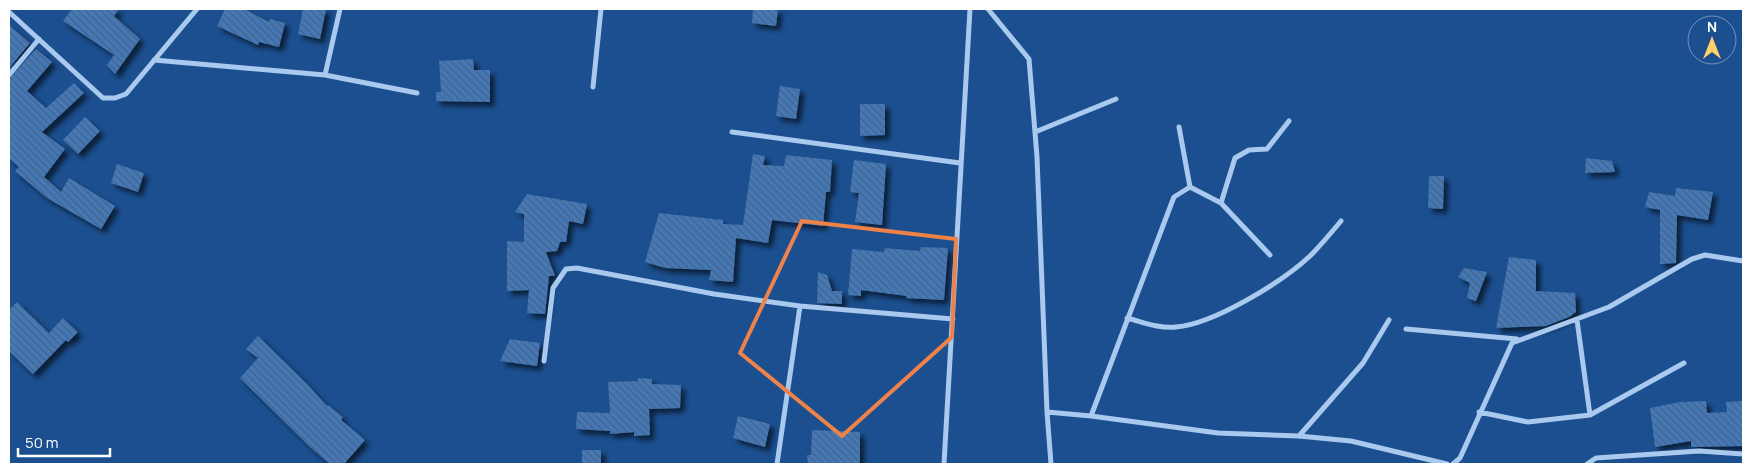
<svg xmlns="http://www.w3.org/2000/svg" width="1752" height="473" font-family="Manrope,sans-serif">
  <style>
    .building { fill: url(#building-back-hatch); filter: url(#shadow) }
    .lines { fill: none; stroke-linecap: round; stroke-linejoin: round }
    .street { stroke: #a9c9ee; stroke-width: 5 }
    .marked { fill: none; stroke: #ee8249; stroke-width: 4; stroke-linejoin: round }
  </style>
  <defs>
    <pattern id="building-back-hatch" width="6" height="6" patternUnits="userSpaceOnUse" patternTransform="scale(1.25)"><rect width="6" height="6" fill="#4478b7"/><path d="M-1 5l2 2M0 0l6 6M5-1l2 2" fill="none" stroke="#486282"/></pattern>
    <filter id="shadow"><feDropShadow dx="4.5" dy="4.5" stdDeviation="2.5" flood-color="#0009"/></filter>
  </defs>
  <rect width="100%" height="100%" fill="#1b4f8f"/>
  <path class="building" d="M72,9H119L114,16L140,39L115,74L107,65L114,55L63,21Z
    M225,9H244L269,22L270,19L285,23L279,47L259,42L258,45L217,26Z
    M303,9H326L320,39L298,34Z
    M753,9H778L776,26L752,23Z
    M9,25L30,43L9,68Z
    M36,49L52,62L27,91L46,108L74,83L84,93L42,132L65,149L44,177L61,192L69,178L115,206L101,229L47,198L15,171L19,167L9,158V79Z
    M473,59L474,70H490V102L436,101V92H441L439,61Z
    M780,86L800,89L796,119L776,116Z
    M860,104H885V135L860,136Z
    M85,117L100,131L78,154L63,140Z
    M753,154L765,156L763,165L784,166L786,155L832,160L830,192H826L823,226L772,220L768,243L736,238L733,282L709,280L711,270L665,268L645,262L659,213L723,220V224L743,225Z
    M1586,158L1612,161L1615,172L1585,173Z
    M854,160L886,164L882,225L855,222L859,193L850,192Z
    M117,164L144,173L138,192L111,183Z
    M1429,176H1444L1443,209L1428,208Z
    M1676,188L1713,192L1708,220L1677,215L1676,263L1660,264V210L1645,207L1649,192L1675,196Z
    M527,194L587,204L583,224L569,221L566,242H560L557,251L546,252L555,276H549L545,314L527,313L529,290L507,291V241L524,242V214L515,212Z
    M921,247L948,248L944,300L906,298L907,296L861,290V296L848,295L852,249L884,252L885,248L920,251Z
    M1509,257L1536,260V291L1575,293L1576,312L1569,317L1546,326L1496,328Z
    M1464,268L1487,272L1476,301L1467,298L1470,283L1458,277Z
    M818,272L827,275L832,291H842V304L817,303Z
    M17,302L49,333L63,318L78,332L68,342L66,340L33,374L9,351V310Z
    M258,336L306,383L327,406L328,405L343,417L341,420L365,440L344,464H330L311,448L240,378L258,358L246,349Z
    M510,339L540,343L537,366L500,361Z
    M638,378L652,379V384L681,385L680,408L649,409L650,435L634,436V432L610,434V431L576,429L577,412L610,413L608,382L638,381Z
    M1706,401L1707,413L1727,412L1726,402L1743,401V446L1691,447V441L1655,447L1650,408L1680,402Z
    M738,416L770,424L765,447L733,438Z
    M812,430L860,432V464H808L807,455H811Z
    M582,450H601V464H582Z"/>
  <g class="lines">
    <path class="street" d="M988,9L1029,59L1037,157L1047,412L1051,464
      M9,12L103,98H115L126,94L197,9
      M154,60L325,75L417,93
      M9,75L39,39
      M325,75L340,9
      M593,87L601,9
      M1179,127L1190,187
      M732,132L960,163
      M1035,132L1116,99
      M1190,187L1221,203L1270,255
      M1221,203L1235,158L1249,150L1267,149L1289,121
      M1127,318C1143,322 1159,329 1176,327C1214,324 1282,282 1310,256C1321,245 1331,233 1341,221
      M1577,320L1590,415
      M1406,329L1517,339
      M544,361L553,288L566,269L577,268L714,294L800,306L953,319
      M1047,412L1091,416L1218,433L1299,436L1351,441L1447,464
      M1479,412L1528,422L1590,415L1684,363
      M1091,416L1172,202L1174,197L1190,187
      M1299,436L1363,363L1389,320
      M777,464L800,306
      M944,464L970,9
      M1453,464L1460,458L1512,343L1609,307L1692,259L1705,255L1743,261
      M1587,464L1596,458L1699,451L1743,454"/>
  </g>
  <path class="marked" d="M802,221L956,239L952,337L842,436L740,353Z"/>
  <rect width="1752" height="473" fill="none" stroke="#ffffff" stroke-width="20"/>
  <g transform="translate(1712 40)"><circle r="24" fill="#1b4f8f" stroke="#7695bc"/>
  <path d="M0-4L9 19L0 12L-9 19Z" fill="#ffd166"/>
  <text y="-8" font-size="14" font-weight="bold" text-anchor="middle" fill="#ffffff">N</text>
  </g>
  <path d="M18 448v8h92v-8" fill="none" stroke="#ffffff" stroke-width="2.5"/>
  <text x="25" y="448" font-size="15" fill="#ffffff" stroke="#1b4f8f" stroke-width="4" paint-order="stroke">50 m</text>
</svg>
